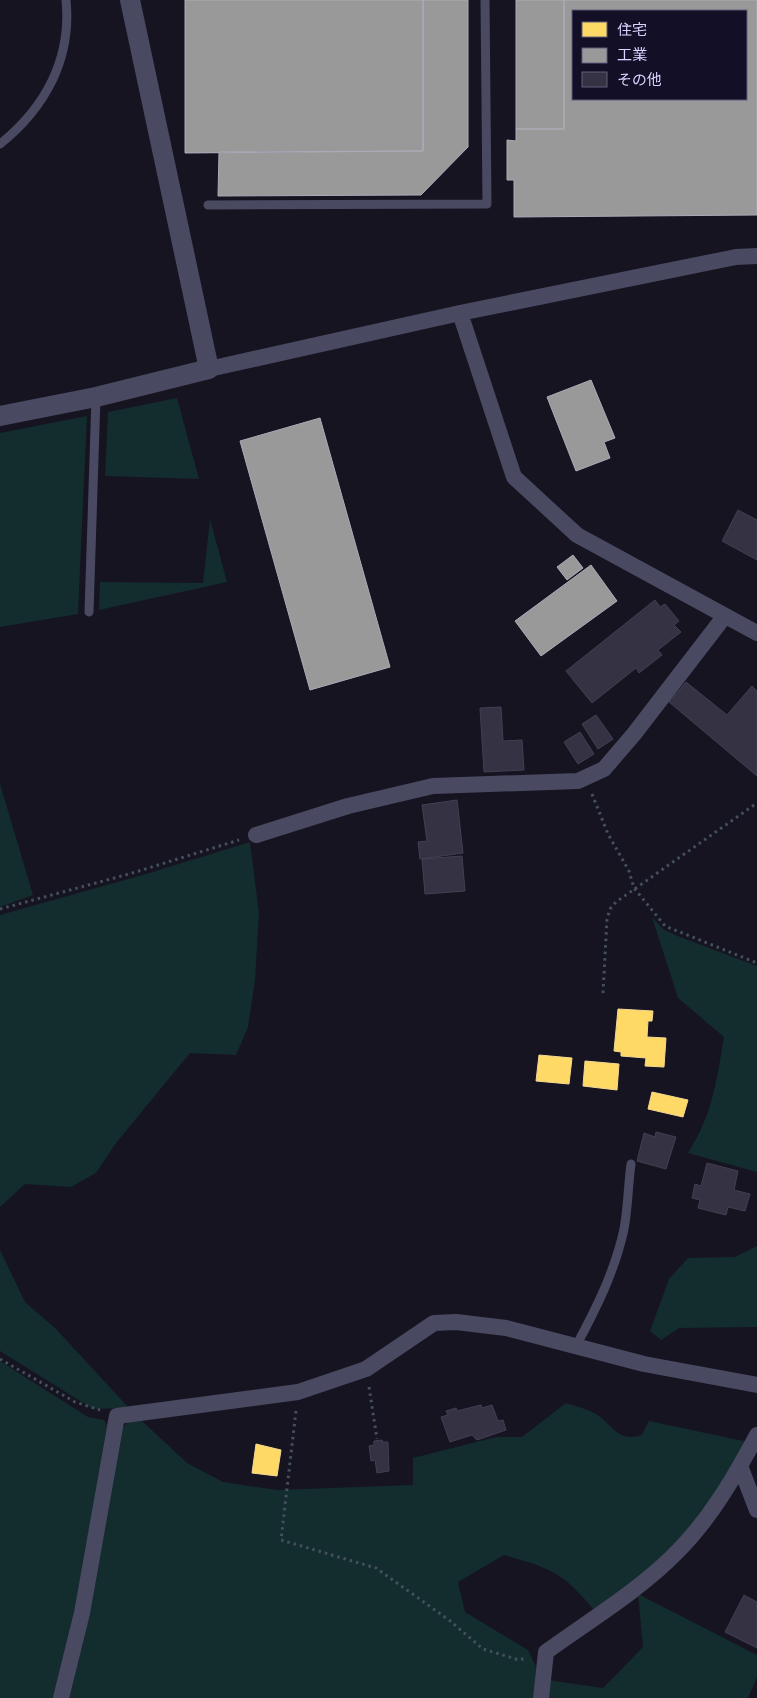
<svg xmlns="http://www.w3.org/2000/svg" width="757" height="1698" font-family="'DM Sans','Noto Sans JP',sans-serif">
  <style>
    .green { fill: #132c2d }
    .homes { fill: #ffd966; stroke: #f4d894 }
    .industry { fill: #999; stroke: #acabb8; fill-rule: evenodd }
    .building { fill: #343243; stroke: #433f54 }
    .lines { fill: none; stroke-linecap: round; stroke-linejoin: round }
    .path { stroke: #44505f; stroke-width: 3; stroke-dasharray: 2.5 4; stroke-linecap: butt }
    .service { stroke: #4a4962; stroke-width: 9 }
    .minor { stroke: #4a4962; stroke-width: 16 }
    .tertiary { stroke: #4a4962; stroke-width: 20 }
  </style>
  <rect width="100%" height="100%" fill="#161421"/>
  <path class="green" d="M177,398L199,479L105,476L108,412Z
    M87,416L78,614L0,627V433Z
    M210,519L227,582L99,610L100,582L203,583Z
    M0,784L33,895L0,907Z
    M250,842L259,913L255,980L248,1027L236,1055L190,1053L116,1143L96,1173L71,1187L25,1184L0,1207V915L146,874Z
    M652,917L663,929L675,935L757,966V1172L688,1153C713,1113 716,1083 724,1037L678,998Z
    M757,1246V1327L679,1328L661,1340L650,1331L669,1279L688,1258L735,1257Z
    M0,1250L25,1302L56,1329L129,1408L93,1409L0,1351Z
    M0,1361L88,1417L104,1420L107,1425L84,1577L55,1698H0Z
    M566,1403C575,1406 587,1409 596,1414C613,1425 618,1443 642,1435L649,1421L748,1442L700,1519L643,1575L594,1610C563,1572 550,1568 504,1555L458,1582L465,1612L528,1650L536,1667L534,1698H64L120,1432L128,1421L141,1420L187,1463L223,1482L277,1490L413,1485V1458L496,1437H522Z
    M638,1594L757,1655V1677L748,1698H547L548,1680L603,1688L643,1647Z"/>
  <path class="homes" d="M618,1009L653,1011L652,1021H648L647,1037L666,1038L664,1067L645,1066L646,1058L621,1056V1052L614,1051Z
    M539,1055L572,1058L569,1084L536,1081Z
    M585,1061L619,1064L617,1090L583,1086Z
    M652,1092L688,1100L683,1117L648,1109Z
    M256,1444L281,1450L277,1476L252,1473Z"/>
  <path class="industry" d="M185,0H423V151L185,153Z
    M423,0H468V147L421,195L218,196L219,152L423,151Z
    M516,0H564V129H516Z
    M564,0H757V215L514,217V180H507V140L516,141V129H564ZM573,11H746V99H573Z
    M591,380L615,438L604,442L610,458L576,471L547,397Z
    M320,418L390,667L310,690L240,441Z
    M573,555L583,568L567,580L557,567Z
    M591,565L617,601L541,656L515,621Z"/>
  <path class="building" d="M738,510L757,520V560L722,541Z
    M655,600L660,607L665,604L679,621L674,625L681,632L658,650L662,655L639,673L636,668L592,703L566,671Z
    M686,682L727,715L752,686L757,691V776L669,702Z
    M501,707L503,741L522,740L524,770L484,772L480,708Z
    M596,715L613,739L598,749L582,724Z
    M580,732L594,754L578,764L564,742Z
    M457,800L463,853L420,859L418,842L427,841L422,805Z
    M462,856L465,891L425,894L422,859Z
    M656,1132L676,1137L666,1169L637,1161L644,1133L655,1137Z
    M707,1163L738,1171L734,1190L750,1194L745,1211L728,1207L726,1215L698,1208L700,1200L692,1198L695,1184L701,1186Z
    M481,1405L482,1408L492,1405L498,1421L503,1420L506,1430L477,1440L472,1435L450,1442L441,1417L448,1415L446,1411L456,1408L457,1411Z
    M382,1440L383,1442H388L389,1471L377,1473L375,1460L371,1461L369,1446L374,1445V1441Z
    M744,1595L757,1602V1648L725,1632Z"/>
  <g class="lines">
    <path class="path" d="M592,794L608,834L629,871L634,888L665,926L757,963
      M0,909L129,874L239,840
      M603,993L607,919L610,909L616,902L757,803
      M0,1359L75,1402L100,1410
      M369,1387L377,1439
      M296,1411L281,1540L376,1568L449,1620L483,1649L519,1660L526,1658"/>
    <path class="service" d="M0,144C45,108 72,59 66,0
      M208,205L487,204L485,0
      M89,612L96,397
      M576,1346C596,1309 615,1271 624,1229C628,1208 628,1186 631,1164"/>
    <path class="minor" d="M460,313L514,477L577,535L757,633
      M209,369L460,313L736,257L757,256
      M256,835L348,806L433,786L578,781L604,769L634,734L724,617
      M740,1466L757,1510
      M61,1698L82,1613L117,1416L298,1392L366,1369L434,1323L456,1322L506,1328L644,1364L757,1385
      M541,1698L546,1652C590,1620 640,1590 677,1552C711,1518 735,1476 757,1435"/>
    <path class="tertiary" d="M0,416L96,397L209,369L130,0"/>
  </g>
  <rect x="572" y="10" width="175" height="90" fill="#130f26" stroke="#625e7d"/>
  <rect x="582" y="22" width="25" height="15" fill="#ffd966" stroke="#625e7d"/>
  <text x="617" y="35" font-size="15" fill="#d9d4ff">住宅</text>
  <rect x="582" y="48" width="25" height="15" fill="#999999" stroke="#625e7d"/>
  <text x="617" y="60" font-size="15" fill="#d9d4ff">工業</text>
  <rect x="582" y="72" width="25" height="15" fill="#343243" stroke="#625e7d"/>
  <text x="617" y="85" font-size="15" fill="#d9d4ff">その他</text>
</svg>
